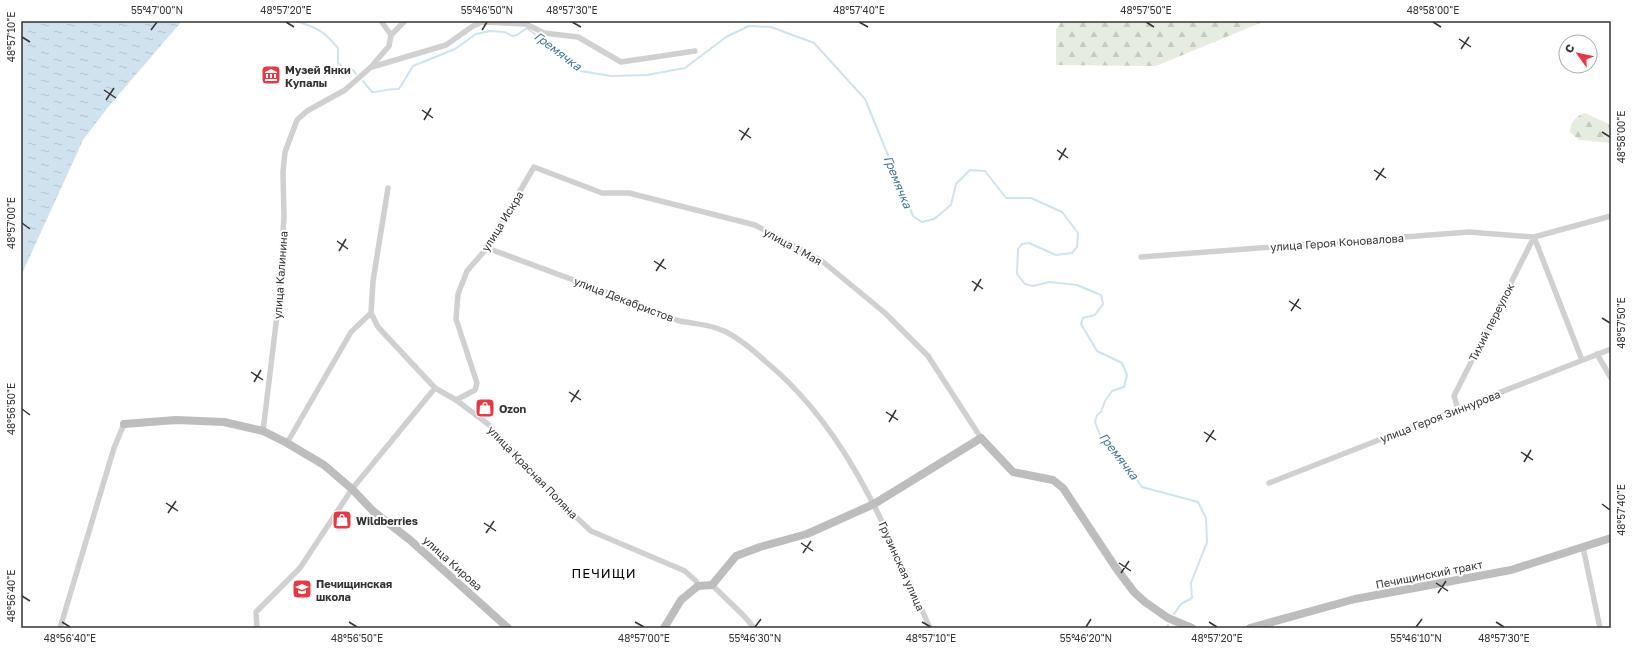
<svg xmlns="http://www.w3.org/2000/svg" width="1632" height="649" font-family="'Golos Text',sans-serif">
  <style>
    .forest { fill: url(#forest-firs) }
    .water { fill: url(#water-ripples) }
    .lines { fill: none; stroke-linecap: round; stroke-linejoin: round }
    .stream { stroke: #cfe2ee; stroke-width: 2 }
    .street { stroke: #d0d0d0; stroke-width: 5.5 }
    .secondary { stroke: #bdbdbd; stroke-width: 8 }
    .ticks { fill: none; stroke: #333; stroke-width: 1.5 }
    .labels { text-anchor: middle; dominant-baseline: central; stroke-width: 4; stroke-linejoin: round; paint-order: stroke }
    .poi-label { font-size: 11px; font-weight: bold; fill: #333; stroke: #fff; text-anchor: start }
    .street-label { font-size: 11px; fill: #333; stroke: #fff }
    .water-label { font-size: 12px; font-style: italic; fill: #3f7597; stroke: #fff }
    .quarter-label { font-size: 13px; letter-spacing: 1px; fill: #000; stroke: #fff }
    .neatline { fill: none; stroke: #333; stroke-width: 1.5 }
    .ticks-label { font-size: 10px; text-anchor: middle; fill: #333 }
  </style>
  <defs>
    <pattern id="forest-firs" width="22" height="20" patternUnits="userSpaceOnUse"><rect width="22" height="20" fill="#e6ecdf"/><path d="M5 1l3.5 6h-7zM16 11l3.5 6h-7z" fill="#c6cbc0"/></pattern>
    <pattern id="water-ripples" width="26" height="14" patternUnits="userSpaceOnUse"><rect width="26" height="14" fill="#cfe2ee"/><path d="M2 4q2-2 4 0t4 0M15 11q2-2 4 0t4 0" fill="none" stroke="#b2c2cd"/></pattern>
  </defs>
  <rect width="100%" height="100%" fill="#fff"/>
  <path class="forest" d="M1062,21H1265L1156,66L1056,65V30Z
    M1585,113L1611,125V143L1579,140L1570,132C1570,122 1576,116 1585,113Z"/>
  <path class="water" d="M21,21H182L109,106L83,140L21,276Z"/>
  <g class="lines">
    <path class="stream" d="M296,21C317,28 323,30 338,48V63L345,69L353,70L356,74
      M363,81L372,92C382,92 389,88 399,89L413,66L455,49L476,34L490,31L505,32L512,36L517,35L527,28L581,71L611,76L647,75L685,68L726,37L749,26L771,27L814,43L865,99L913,216L922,222L934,219L951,205L956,184L970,170L985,171L1006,198H1031L1062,212L1078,233L1077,247L1072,253L1056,255L1029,243L1022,244L1018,249L1017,274L1025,284L1033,286L1049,282L1077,285L1101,295L1103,304L1095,315L1083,318L1081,324L1097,351L1122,363L1127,375L1124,387L1112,391L1105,401L1101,412L1097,415L1095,422L1100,435L1116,449L1142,487L1198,502L1206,518L1207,542L1191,583L1192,598L1181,604L1174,614
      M1166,628L1168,625"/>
    <path class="street" d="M391,35L405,21
      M372,67L446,45L473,26L482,22L526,24L544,33L578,37L621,62L695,51
      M1534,237L1582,360
      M487,248L652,309C661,313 670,318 680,321C695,324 709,324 724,331C739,338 753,350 765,361C850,431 886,531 930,628
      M1141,257L1469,232L1534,237L1611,216
      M371,313L378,327L435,388L456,400L488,424L563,505L591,531L685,571L696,581L698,586
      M1597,354L1611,378
      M456,400L475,390L477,383L456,319L458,294L467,271L487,248L534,167L602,193H629L755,225L822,261L885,313L928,356L981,438
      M1458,409L1454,396L1534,237
      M263,431L278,307L284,217L283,172L285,152L297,120L307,111L345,90L371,67L389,46L391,35L381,21
      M287,443L351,332L371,313L373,281L388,188
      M1269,483L1611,349
      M1583,547L1600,628
      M712,585L745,617L754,628
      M60,628L114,448L124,424
      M257,628L256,612L300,568L352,489L435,388"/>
    <path class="secondary" d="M124,424L176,420L224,422L263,431L287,443L324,465L352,489L373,511L410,540L508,628
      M664,628L681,600L698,586L712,585L736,556L760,547L807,534L874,504L981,438L1013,472L1053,480L1063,488L1116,568L1134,592L1145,602L1168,618L1192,628
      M1250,628L1355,599L1511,570L1611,538"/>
  </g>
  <path class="ticks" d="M286,22L294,27M572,22L581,27M859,22L868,27M1146,22L1154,27M1433,22L1441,27M151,30L157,22M482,30L487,22M22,37L30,42M1459,39L1471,47M1461,49L1469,37M104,90L116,98M106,100L114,88M422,110L433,118M424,120L431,108M739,130L751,138M1602,132L1610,137M741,140L749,128M1057,150L1068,158M1059,160L1066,148M1374,170L1386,178M1376,180L1384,168M22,223L30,229M337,241L348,249M339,251L346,239M654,261L666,269M656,271L664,259M972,281L983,289M974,291L981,279M1289,301L1301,309M1291,311L1299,299M1602,318L1610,323M251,372L263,380M254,382L261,370M569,392L581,400M571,402L579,390M22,409L30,415M886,412L898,420M889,422L896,410M1204,432L1216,440M1206,442L1214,430M1521,452L1533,460M1524,462L1531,450M166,503L178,511M1602,504L1610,510M168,513L176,501M484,523L496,531M486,533L494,521M801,543L813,551M803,553L811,541M1119,563L1131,571M1121,573L1129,561M1436,583L1448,591M1438,593L1446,581M22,596L30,601M62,622L70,627M349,622L357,627M635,622L644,627M922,622L931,627M1209,622L1217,627M1496,622L1504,627M755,627L761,619M1086,627L1091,619M1416,627L1422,619"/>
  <defs>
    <g id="museum-square" transform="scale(1)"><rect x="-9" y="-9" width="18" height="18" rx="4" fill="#e63946" stroke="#fff"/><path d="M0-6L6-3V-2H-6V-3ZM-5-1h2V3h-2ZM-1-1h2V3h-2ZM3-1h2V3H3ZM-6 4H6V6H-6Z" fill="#fff"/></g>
    <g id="shop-square" transform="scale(1)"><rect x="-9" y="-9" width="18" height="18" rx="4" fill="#e63946" stroke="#fff"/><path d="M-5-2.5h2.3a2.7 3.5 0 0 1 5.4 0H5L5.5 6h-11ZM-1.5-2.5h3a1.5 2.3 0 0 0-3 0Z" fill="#fff"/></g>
    <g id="school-square" transform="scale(1)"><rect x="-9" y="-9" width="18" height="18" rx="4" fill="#e63946" stroke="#fff"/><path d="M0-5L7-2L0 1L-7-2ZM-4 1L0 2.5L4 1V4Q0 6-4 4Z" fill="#fff"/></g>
  </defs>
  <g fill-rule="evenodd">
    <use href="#museum-square" x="271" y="75"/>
    <use href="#shop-square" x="485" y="408"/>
    <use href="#shop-square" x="342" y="520"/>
    <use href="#school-square" x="302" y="589"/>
  </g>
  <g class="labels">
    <g class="poi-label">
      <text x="285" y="69">Музей Янки<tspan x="285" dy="13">Купалы</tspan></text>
      <text x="499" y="408">Ozon</text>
      <text x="356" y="520">Wildberries</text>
      <text x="316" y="583">Печищинская<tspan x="316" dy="13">школа</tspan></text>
    </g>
    <g class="street-label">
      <text transform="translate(502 221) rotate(-58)">улица Искра</text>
      <text transform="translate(1337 242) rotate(-4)">улица Героя Коновалова</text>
      <text transform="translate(793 246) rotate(29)">улица 1 Мая</text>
      <text transform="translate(280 275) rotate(-86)">улица Калинина</text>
      <text transform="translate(624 299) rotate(21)">улица Декабристов</text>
      <text transform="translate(1491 322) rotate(-63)">Тихий переулок</text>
      <text transform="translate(1440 416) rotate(-21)">улица Героя Зиннурова</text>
      <text transform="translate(533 472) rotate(46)">улица Красная Поляна</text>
      <text transform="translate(453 563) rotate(42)">улица Кирова</text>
      <text transform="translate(902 566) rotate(66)">Грузинская улица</text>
      <text transform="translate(1429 574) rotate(-11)">Печищинский тракт</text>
    </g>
    <g class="water-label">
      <text transform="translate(558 51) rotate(37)">Гремячка</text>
      <text transform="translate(898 182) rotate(68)">Гремячка</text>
      <text transform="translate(1119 456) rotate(52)">Гремячка</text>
    </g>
    <g class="quarter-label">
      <text x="604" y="573">ПЕЧИЩИ</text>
    </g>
  </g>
  <rect width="1632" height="649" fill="none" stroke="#ffffff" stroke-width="44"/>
  <g transform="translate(1578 54) rotate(303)"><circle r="19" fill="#ffffff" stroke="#adadad"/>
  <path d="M0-3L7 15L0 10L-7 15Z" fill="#e63946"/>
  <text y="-6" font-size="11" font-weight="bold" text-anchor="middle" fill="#333333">С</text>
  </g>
  <rect x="22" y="22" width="1588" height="605" class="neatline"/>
  <g class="ticks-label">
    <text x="157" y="14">55°47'00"N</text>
    <text x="286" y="14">48°57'20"E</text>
    <text x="487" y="14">55°46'50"N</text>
    <text x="572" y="14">48°57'30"E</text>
    <text x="859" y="14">48°57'40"E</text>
    <text x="1146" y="14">48°57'50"E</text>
    <text x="1433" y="14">48°58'00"E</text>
    <text transform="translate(11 37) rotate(-90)" y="4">48°57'10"E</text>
    <text transform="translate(1621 137) rotate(-90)" y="4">48°58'00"E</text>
    <text transform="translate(11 223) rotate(-90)" y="4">48°57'00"E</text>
    <text transform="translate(1621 323) rotate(-90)" y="4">48°57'50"E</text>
    <text transform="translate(11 409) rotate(-90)" y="4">48°56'50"E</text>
    <text transform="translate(1621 510) rotate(-90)" y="4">48°57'40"E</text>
    <text transform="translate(11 596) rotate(-90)" y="4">48°56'40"E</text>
    <text x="70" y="642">48°56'40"E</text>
    <text x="357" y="642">48°56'50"E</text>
    <text x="644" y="642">48°57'00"E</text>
    <text x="755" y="642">55°46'30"N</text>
    <text x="931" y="642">48°57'10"E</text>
    <text x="1086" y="642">55°46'20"N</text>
    <text x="1217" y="642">48°57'20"E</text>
    <text x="1416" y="642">55°46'10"N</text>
    <text x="1504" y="642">48°57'30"E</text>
  </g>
</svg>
